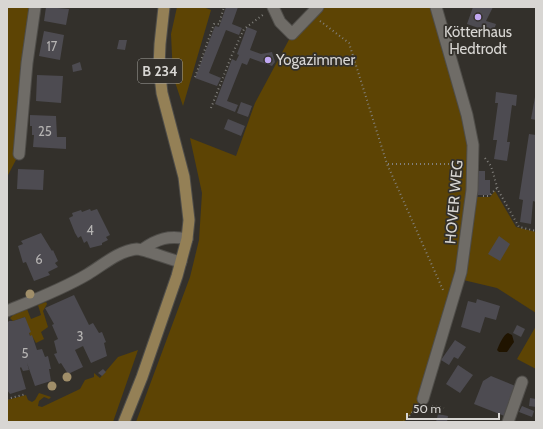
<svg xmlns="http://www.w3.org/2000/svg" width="543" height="429" font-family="Cabin,sans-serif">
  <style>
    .green { fill: #5d4404 }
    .water { fill: #201400 }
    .building { fill: #4d4b51 }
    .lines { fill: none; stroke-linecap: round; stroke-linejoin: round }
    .minor-casing { stroke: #4f4d49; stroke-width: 13 }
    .primary-casing { stroke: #4f4d49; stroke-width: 13 }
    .path { stroke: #82807c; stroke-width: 2; stroke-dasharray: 1 3; stroke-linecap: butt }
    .minor { stroke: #6f6c67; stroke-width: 11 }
    .primary { stroke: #948056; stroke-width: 11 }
    .tree { fill: #a08e69 }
    .poi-dot { fill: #c1a8f3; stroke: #33302b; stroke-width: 1.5 }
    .labels { text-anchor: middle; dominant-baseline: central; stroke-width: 3.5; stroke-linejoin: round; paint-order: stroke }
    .number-label { font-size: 13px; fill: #b5b3b2 }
    .shield { fill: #33302b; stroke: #a6a4a1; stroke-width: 1 }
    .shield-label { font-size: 14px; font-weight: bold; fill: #d8d6d3 }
    .poi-label { font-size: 15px; fill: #d8d6d3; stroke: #33302b }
    .street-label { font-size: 15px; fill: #d8d6d3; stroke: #33302b }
  </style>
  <rect width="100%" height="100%" fill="#33302b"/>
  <path class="green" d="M7,7H35L19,154L7,177Z
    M177,7H203L211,10L183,106L173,76L171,34Z
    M318,7H436L467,115L472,197H490L495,191L516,227L536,232V313L497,288L459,279L423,399L404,422H136L190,277L199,240L202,193L190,138L236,156L255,103L292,34Z
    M46,302L47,304L43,311L48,327L41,332L44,339L36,343L32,336H30L25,317L13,321L10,318L15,313L27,309L31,319L41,315L38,305Z
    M536,326V369L517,359Z
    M138,350L113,422H7V400L26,395L28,400L32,402L35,400L39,393L51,397L49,399L44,397L39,401L38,406L42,407L80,389L85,380L94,377V373L100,378L118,357Z"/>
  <path class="water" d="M508,333L512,335L514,342L507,352H499L497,350C499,345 503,335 508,333Z"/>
  <path class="building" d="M46,7L69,9L66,25L44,21Z
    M226,7H238L232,24L242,28L239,35L226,30L209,73L221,78L217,86L195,78L215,26L219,27Z
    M473,7H493L486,21L496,24L493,33L467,24Z
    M247,27L257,31L250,50L261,54L272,52L275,62L272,66L250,58L247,65L242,63L227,101L238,105L235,112L215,104L232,59L236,61L239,55L237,54Z
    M44,31L64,35L60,60L39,56Z
    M119,40H127L125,50L117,49Z
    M80,62L82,70L73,72L72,65Z
    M37,75L63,76L61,103L36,101Z
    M496,92L517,95L516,106L512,105L507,142H510L507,161L494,159L497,140H493L498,103H495Z
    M535,97H536V120L531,119Z
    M241,102L252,106L248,117L237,113Z
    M30,115L56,116L57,137H66V149L33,147L34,135H32V126H30Z
    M228,119L245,126L241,136L224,129Z
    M529,134L536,135V202L533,201L531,224L520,222L523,200L519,199Z
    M18,169L44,170L43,190L17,189Z
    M478,171H485V180H490V195H478Z
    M90,209L91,211L97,209L110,235L106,237L108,240L102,243V245L90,248L87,241L84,243L81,236L78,238L75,233L69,218L73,216L72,213L81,210L82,212Z
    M41,233L52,251L53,250L58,261L55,263L58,267L48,272L50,275L34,281L26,262L23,263L18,246L23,244L21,241Z
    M499,236L510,244L500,261L488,254Z
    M74,295L89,325L93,323L99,333L102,332L106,342L104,343L107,356L91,363L83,346L75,350L83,367L68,374L61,363L59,364L54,354L57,353L54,341L58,339L52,325L54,324L45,308Z
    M477,299L500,306L496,320L485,317L480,333L461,327L468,301L476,303Z
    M25,317L31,332L29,333L30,336L32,335L37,350L42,349L45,357L48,356L51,369H49L51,381L35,386L27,363L29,370L23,371L21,367L20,368L26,389L10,394L7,390V323L9,321H13Z
    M517,325L525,329L521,337L513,333Z
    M455,340L466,347L458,359L454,357L449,365L441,360Z
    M458,365L473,375L460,393L446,384Z
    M103,369L106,372L102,376L98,373Z
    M491,376L518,387L507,417L474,404L483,381Z
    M530,398L536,399V407L529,406Z
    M522,406L534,411L532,417L519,412Z
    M438,414L448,416L447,422H436Z"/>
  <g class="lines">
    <g class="minor-casing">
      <path id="minor" d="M273,7L280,22L292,34L318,7
        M19,154L27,63L35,7
        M143,249C157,239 169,235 187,239
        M7,311C34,300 63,289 88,274C103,265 118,251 137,249C143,249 171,260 181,262
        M423,399L461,272L472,190L473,145L467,115L436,7
        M508,422L522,382"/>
    </g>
    <g class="primary-casing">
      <path id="primary" d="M124,422L142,377L177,276L187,239L189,220L184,177L162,93L159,67L160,44L164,7"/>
    </g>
    <path class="path" d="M320,21L349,43L387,164L443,290
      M195,77L214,24H219L224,7
      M211,108L231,57L244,29L264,14
      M485,158L491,166L498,190L519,227L536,231
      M388,164H461
      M483,196H489L498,187
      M7,399L26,394
      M432,406L444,408
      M404,422L416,408"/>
    <use href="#minor" class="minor"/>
    <use href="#primary" class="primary"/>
  </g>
  <g class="tree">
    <circle cx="30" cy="294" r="4.5"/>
    <circle cx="67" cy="377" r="4.5"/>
    <circle cx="52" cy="386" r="4.5"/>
  </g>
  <g class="poi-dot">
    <circle cx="478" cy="17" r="4"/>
    <circle cx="268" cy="60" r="4"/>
  </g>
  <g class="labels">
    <g class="number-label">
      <text x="52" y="46">17</text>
      <text x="45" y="131">25</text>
      <text x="90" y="230">4</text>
      <text x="39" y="259">6</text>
      <text x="80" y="336">3</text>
      <text x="25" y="353">5</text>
    </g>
    <rect class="shield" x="138" y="59" width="44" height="24" rx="3"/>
    <g class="shield-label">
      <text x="160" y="71">B 234</text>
    </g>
    <g class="poi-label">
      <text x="478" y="32">Kötterhaus<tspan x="478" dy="17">Hedtrodt</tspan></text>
      <text x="276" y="60" text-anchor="start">Yogazimmer</text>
    </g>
    <g class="street-label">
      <text transform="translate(454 202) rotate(-85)">HOVER WEG</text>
    </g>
  </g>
  <rect width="543" height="429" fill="none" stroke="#d8d6d3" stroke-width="16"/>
  <path d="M407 413v6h92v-6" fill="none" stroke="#d8d6d3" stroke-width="2"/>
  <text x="413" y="413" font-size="12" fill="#d8d6d3" stroke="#33302b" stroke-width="3" paint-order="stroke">50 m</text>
</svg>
